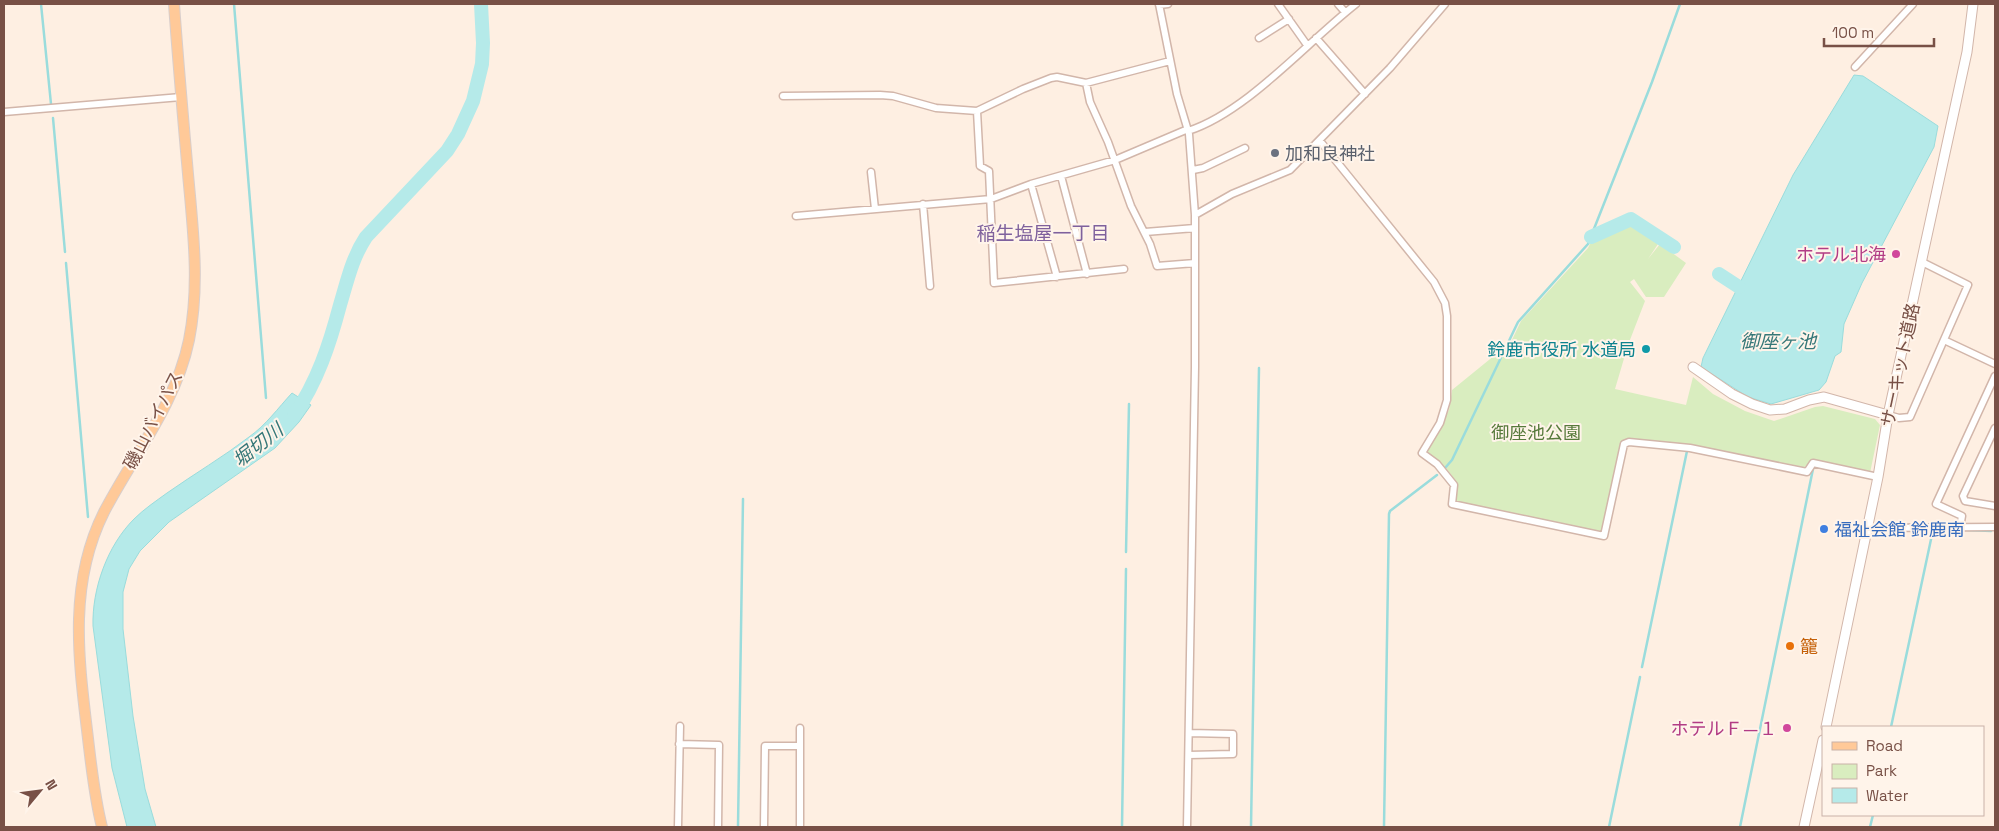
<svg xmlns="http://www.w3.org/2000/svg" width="1999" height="831" font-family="'Space Grotesk','Noto Sans JP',sans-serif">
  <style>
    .green { fill: #d9edbf }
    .water { fill: #b5eae9; stroke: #9adcdc }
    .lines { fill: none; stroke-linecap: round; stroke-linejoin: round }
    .stream { stroke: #9adcdc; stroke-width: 2.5 }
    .river { stroke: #b5eae9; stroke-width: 14 }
    .minor-casing { stroke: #d2b6aa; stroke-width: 9 }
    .tertiary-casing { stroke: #d2b6aa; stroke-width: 11 }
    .primary-casing { stroke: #d9cecb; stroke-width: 12 }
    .minor { stroke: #fff; stroke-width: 6 }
    .tertiary { stroke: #fff; stroke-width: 9 }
    .primary { stroke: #ffc998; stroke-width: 10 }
    .worship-dot { fill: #6b7280; stroke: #fff4ea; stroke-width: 2 }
    .hotel-dot { fill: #d1479c; stroke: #fff4ea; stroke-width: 2 }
    .culture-dot { fill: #0f9aa8; stroke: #fff4ea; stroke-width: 2 }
    .shop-dot { fill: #3f7fe0; stroke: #fff4ea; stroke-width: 2 }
    .food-dot { fill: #e8710a; stroke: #fff4ea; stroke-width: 2 }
    .labels { text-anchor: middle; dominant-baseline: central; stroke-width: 4; stroke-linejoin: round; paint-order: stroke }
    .worship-label { font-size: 18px; fill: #5b616d; stroke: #fff4ea; text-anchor: start }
    .hotel-label { font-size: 18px; fill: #b23c85; stroke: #fff4ea; text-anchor: end }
    .culture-label { font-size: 18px; fill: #0d838f; stroke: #fff4ea; text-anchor: end }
    .street-label { font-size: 18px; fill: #785046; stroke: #fff4ea }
    .park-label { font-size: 18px; fill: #577a3b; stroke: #fff4ea }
    .shop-label { font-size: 18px; fill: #366cbe; stroke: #fff4ea; text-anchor: start }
    .food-label { font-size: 18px; fill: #c56008; stroke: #fff4ea; text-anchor: start }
    .neighbourhood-label { font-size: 19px; fill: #7f619d; stroke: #fff4ea }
    .water-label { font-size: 19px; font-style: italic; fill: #357778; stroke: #fff4ea }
  </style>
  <rect width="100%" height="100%" fill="#feefe2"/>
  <path class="green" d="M1631,222L1660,241L1648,259L1660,244L1686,263L1664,297H1646L1634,279L1630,282L1645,301L1628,345L1615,389L1686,405L1693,377L1713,394L1745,411L1774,421L1815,407L1823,406L1875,419L1880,425L1870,473L1812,461L1803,468L1689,445L1628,439L1623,442L1604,530L1599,533L1456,503C1456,498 1458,492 1457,487C1454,473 1439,461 1428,453V450L1449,410L1452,390L1511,342L1521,321L1588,248L1593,238L1597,239L1602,234Z"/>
  <path class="water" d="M1854,75L1863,76L1938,126L1934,147L1862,283L1844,324L1841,352L1835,356L1826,382L1819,390L1771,404L1748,397L1701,367L1703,358L1793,175Z
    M292,393L311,405L299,422L275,448L169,522L140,551L129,569L123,592V629L133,716L145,789L156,827H127L112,768L93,626C92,589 107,546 134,519C144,509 156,501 167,493C194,474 223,457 249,437C266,425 278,408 292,393Z"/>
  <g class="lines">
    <path class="stream" d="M41,4L51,104
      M234,4L266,398
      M53,118L65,252
      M66,263L88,517
      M1445,468L1452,460L1518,322L1588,244L1652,82L1680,4
      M1968,530L1991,531
      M1126,552L1129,404
      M1642,667L1687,451
      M1891,727L1933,530H1935
      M738,827L743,499
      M1122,827L1126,569
      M1251,827L1259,368
      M1384,827L1389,514L1390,511L1437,475
      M1609,827L1640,677
      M1740,827L1813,469
      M1870,827L1873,815"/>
    <path class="river" d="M1591,237L1631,219L1674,247
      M1719,274L1739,287
      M294,415C317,383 330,343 340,305C347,282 352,258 366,237L447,151L458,134L473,101L482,64L483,43L481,4"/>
    <g class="minor-casing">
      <path id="minor" d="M1159,4L1177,94L1189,134L1195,215V367L1187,827
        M1278,4L1307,45
        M1338,4L1345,12
        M1159,5L1168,4
        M1259,38L1289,19
        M1316,38L1365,94
        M1855,67L1913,4
        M1086,83L1090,102L1108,142L1131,206L1150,244L1157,266L1195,263
        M783,96L880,95L893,96L936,108L977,111L1023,89L1051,78L1057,77L1086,83L1170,61
        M977,111L980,166L989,171L994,283L1124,269
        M4,112L181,97
        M1188,131C1247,112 1306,43 1356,4
        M1320,141L1434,282L1445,303L1447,316V400L1440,423L1422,453L1437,464L1454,485L1452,504L1604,536L1624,444L1629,442L1690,448L1807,472L1813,463L1878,477
        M1193,170L1203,168L1245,148
        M871,172L875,209
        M1061,176L1087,274
        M1031,184L1057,277
        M923,204L930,286
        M1195,215L1232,194L1290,170L1390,68L1445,4
        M796,216L991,199L1031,184L1115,160L1188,129
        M1145,232L1195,228
        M1944,340L1995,364
        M1888,415L1899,418L1910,417L1968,285L1922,262
        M1995,428L1963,496L1965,501L1995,506
        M1960,527L1962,516L1936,504L1995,376
        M1867,528L1995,527
        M679,744L719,745L718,827
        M1189,755L1233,754V734L1189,733
        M678,827L680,726
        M764,827L765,746H800
        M800,827V728"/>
    </g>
    <g class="tertiary-casing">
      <path id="tertiary" d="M1693,367L1732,394L1752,404L1770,410L1785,409L1809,400L1824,397L1888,415
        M1826,727L1878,477L1888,415L1967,52L1973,4
        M1804,827L1823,740"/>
    </g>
    <g class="primary-casing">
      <path id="primary" d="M102,827C94,796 91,763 87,730C78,655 69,582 104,512C133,456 176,404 189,340C200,285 193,230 188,174C183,117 178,61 174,4"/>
    </g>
    <use href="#minor" class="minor"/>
    <use href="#tertiary" class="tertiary"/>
    <use href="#primary" class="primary"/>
  </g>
  <circle class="worship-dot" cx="1275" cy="153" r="5"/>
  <g class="hotel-dot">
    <circle cx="1896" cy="254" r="5"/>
    <circle cx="1787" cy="728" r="5"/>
  </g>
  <circle class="culture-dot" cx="1646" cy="349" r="5"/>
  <circle class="shop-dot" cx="1824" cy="529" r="5"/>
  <circle class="food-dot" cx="1790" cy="646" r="5"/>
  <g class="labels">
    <g class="worship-label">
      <text x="1285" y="153">加和良神社</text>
    </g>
    <g class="hotel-label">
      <text x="1886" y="254">ホテル北海</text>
      <text x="1777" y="728">ホテルＦ―１</text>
    </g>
    <g class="culture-label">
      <text x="1636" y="349">鈴鹿市役所 水道局</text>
    </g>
    <g class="street-label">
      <text transform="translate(1900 365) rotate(-78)">サーキット道路</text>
      <text transform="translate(153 420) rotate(-63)">磯山バイパス</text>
    </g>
    <g class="park-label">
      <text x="1536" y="432">御座池公園</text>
    </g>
    <g class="shop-label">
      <text x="1834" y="529">福祉会館 鈴鹿南</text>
    </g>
    <g class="food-label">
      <text x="1800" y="646">籠</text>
    </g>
    <g class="neighbourhood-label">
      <text x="1043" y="233">稲生塩屋一丁目</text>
    </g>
    <g class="water-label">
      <text x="1778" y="341">御座ヶ池</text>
      <text transform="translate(258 445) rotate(-38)">堀切川</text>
    </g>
  </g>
  <rect width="1999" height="831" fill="none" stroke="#785046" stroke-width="10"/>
  <rect x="1822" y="726" width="162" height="90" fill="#fff4ea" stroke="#c9b2a8"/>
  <rect x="1832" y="742" width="25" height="8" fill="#ffc998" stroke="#c9b2a8"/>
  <text x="1866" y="751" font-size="15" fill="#785046">Road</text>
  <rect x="1832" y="764" width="25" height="15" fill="#d9edbf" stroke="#c9b2a8"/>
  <text x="1866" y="776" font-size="15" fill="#785046">Park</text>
  <rect x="1832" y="788" width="25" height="15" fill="#b5eae9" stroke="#c9b2a8"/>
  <text x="1866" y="801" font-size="15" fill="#785046">Water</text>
  <g transform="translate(40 791) rotate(61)" stroke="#fff4ea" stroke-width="4" paint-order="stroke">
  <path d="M0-4L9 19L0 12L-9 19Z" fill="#785046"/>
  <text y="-8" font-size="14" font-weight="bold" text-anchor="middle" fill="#785046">N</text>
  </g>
  <path d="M1824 38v8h110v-8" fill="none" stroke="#785046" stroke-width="2.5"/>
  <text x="1832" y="38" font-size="15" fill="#785046" stroke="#fff4ea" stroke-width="4" paint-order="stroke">100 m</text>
</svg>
